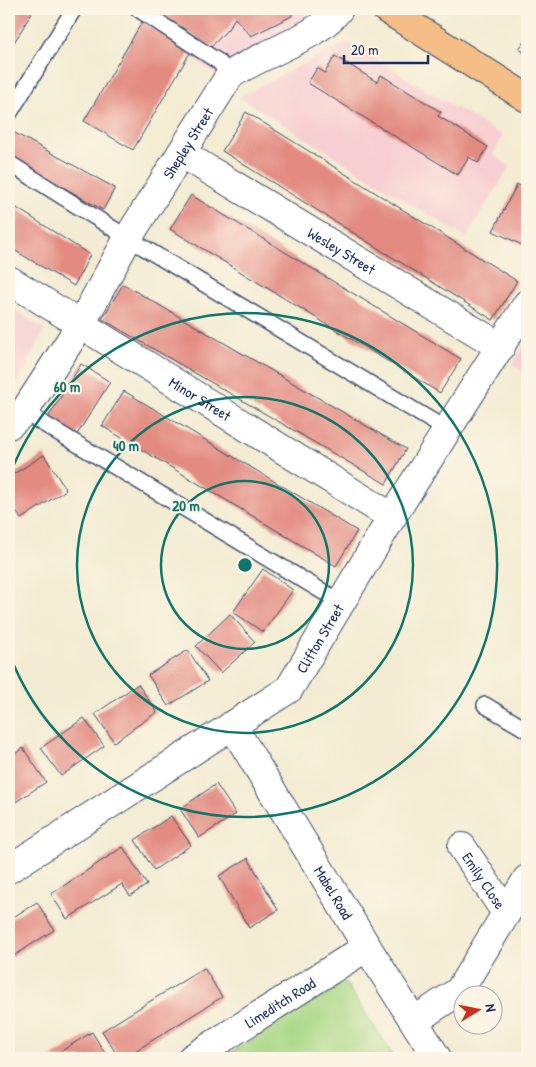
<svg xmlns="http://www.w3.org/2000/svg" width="536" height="1067" font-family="'Patrick Hand',sans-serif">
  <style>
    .built { fill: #f7cfd2 }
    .green { fill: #aad987; stroke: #628472 }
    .building { fill: #e38b81 }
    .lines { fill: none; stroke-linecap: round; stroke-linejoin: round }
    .service-casing { stroke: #3b4b6f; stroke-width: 18 }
    .minor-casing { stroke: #3b4b6f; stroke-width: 30 }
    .trunk-casing { stroke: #3b4b6f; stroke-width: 30 }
    .service { stroke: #fff; stroke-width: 15 }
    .minor { stroke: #fff; stroke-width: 28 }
    .trunk { stroke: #f6be87; stroke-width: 28 }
    .ring { fill: none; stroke: #0f766e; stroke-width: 2.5 }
    .labels { text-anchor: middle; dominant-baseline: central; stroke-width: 4.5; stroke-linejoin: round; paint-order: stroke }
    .street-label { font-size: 15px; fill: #1b2f5e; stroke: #fcf5e5 }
    .centre { fill: #0f766e; stroke: #fcf5e5; stroke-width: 2.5 }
    .ring-label { font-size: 15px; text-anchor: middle; font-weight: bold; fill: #0f766e; stroke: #fcf5e5; stroke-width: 4.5; stroke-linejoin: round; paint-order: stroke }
  </style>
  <rect width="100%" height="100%" fill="#fcf5e5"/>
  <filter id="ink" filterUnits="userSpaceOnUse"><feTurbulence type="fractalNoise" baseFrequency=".02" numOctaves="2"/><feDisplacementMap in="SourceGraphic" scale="10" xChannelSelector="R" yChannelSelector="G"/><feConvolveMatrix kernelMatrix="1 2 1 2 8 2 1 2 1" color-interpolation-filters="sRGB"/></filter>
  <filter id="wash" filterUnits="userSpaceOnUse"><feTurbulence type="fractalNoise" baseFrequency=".0096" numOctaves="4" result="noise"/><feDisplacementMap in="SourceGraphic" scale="20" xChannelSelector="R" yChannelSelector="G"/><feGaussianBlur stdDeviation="1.12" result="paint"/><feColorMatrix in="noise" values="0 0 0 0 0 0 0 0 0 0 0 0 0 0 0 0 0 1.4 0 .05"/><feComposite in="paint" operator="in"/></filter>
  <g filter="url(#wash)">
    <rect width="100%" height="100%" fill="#f3ecd2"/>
    <path class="built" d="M128,9H303L310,24L217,76Z
      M347,42L503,136L493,155L510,166L466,238L239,97Z
      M9,307L45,330L15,386L9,392Z
      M527,340V373L513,365Z"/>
    <path class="green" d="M345,982L395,1058H222Z"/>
    <g id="blocks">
      <path class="building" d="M9,9H34L9,51Z
        M151,9H184L190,13L193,9H292V16L251,36L235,18L228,29L211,47Z
        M142,22L191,51L133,150L84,121Z
        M527,37V54L519,49Z
        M335,56L377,82L381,75L441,112L438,116L488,147L478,163L469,157L458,175L308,83L317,68L325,73Z
        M246,112L517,281L493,320L222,151Z
        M13,132L115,188L103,210L9,156V140Z
        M517,184L527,190V244L526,247L493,231Z
        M191,195L461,359L440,393L170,229Z
        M9,203L90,255L74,286L9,247Z
        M123,284L406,449L386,484L102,319Z
        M81,364L110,382L76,436L48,418Z
        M124,391L357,531L336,566L102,426Z
        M44,455L66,490L21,519L9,500V477Z
        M263,569L293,590L263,632L233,612Z
        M230,614L255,642L221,673L196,646Z
        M188,650L208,681L168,706L148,675Z
        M138,684L157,712L114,742L95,714Z
        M84,718L104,746L61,776L41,748Z
        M23,748L46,782L11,805L9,801V769L11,768L9,764V758Z
        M216,784L236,814L199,838L180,809Z
        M171,816L191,845L154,870L135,840Z
        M123,847L147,885L130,896L122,884L67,919L51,894Z
        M248,858L278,910L249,928L219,876Z
        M37,902L54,930L9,959V920Z
        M204,968L222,997L124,1058H119L102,1031Z
        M92,1032L108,1058H50Z"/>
    </g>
  </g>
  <g filter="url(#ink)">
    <use href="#blocks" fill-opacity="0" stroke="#3b4b6f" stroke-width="1"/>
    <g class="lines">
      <g class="service-casing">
        <path id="service" d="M138,9L219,62L230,75
          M9,114L74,9
          M9,163L128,238L447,430
          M24,412L340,602
          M485,705L527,730"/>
      </g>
      <g class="minor-casing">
        <g id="minor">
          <path id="s1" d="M181,153L501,347"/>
          <path id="s2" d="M9,280L392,517"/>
          <path id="s3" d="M9,425L24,412L81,324L128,238L230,75C261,54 319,37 339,9"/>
          <path id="s4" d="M232,725L367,947L437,1058"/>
          <path id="s5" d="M462,847L506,913"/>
          <path id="s6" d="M9,869L289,689L392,517L527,304"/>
          <path d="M414,1021L459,991L527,879"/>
          <path id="s7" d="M192,1058L367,947"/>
        </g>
      </g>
      <g class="trunk-casing">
        <path id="trunk" d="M386,9L527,98"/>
      </g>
      <use href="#service" class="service"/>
      <use href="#minor" class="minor"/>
      <use href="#trunk" class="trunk"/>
    </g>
  </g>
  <g class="ring">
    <circle cx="245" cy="565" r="84"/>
    <circle cx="245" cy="565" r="168"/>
    <path d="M9 477A252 252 0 1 1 9 653"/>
  </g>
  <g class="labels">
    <g class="street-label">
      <text stroke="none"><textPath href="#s3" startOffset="335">Shepley Street</textPath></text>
      <text stroke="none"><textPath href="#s1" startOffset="188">Wesley Street</textPath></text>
      <text stroke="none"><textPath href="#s2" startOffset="225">Minor Street</textPath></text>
      <text stroke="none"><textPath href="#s6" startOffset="392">Clifton Street</textPath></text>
      <text stroke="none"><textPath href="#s5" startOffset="40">Emily Close</textPath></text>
      <text stroke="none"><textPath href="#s4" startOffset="196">Mabel Road</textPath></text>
      <text stroke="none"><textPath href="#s7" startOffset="104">Limeditch Road</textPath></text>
    </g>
  </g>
  <circle cx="245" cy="565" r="8" class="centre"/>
  <g class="ring-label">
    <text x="67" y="392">60 m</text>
    <text x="126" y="451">40 m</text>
    <text x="186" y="511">20 m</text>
  </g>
  <rect width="536" height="1067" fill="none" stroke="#fcf5e5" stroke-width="30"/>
  <g transform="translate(478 1010) rotate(80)"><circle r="24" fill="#fcf5e5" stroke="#a2a6af"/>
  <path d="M0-4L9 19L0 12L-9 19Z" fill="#c8321e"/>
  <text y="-8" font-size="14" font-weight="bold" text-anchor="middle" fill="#1b2f5e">N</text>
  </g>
  <path d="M344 55v8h84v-8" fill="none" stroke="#1b2f5e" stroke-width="2.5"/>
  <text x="351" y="55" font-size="15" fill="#1b2f5e" stroke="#fcf5e5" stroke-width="4" paint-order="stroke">20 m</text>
</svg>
